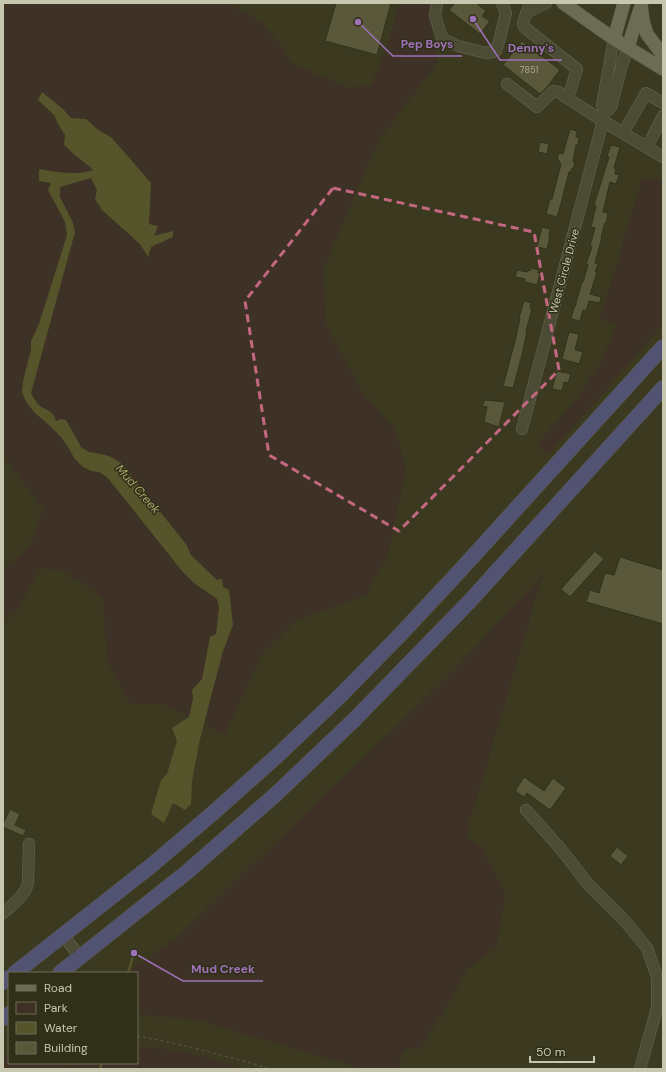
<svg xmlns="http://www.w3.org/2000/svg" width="666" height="1072" font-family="'DM Sans',sans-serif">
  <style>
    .green { fill: #3e3125 }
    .water { fill: #56542a }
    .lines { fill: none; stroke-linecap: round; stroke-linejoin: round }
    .stream { stroke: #56542a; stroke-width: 2.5 }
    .building { fill: #5a583a; stroke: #32321c }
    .minor-casing { stroke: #696953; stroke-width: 12 }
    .major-casing { stroke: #575741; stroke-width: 14 }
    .highway-casing { stroke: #565640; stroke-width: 16 }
    .path { stroke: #5a4c41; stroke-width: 1.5; stroke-dasharray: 3 3; stroke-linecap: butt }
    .minor { stroke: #4c4b35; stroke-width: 11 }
    .major { stroke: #6c6b53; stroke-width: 13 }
    .highway { stroke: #525272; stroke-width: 15 }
    .marked { fill: none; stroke: #c46781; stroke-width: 3; stroke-dasharray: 8 5; stroke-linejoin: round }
    .labels { text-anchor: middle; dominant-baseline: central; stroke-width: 3; stroke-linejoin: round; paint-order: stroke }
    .number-label { font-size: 9px; fill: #acab92 }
    .street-label { font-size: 11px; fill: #c7c7b0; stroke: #30301a }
    .water-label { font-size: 12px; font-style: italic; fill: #a8a568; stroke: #30301a }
    .leader { fill: none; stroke: #9d72b8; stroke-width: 1.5 }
    .callout-dot { fill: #9d72b8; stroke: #30301a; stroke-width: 1.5 }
    .callout-label { font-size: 12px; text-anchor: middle; font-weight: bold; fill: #9d72b8; stroke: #30301a; stroke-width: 3; stroke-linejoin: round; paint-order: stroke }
  </style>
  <rect width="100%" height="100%" fill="#3b3a21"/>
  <path class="green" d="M3,3H229L262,23L276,40L292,63L348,88L371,85L389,41L399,3H430L431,27L438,62L378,141L323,270L326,324L361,391L395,429L406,470L388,554L366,595L297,620L261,655L225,735L162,704H130L107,660L103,598L62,570L40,569L17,611L3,621V569L30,546L43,509L3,455Z
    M660,178L663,181V325L548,455L537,443L575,401L603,358L616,324L600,319L642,179Z
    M543,574L466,835L484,851L506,894L496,947L466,971L450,1002L420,1048L403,1050L398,1069H364L197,1020L137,1014V973H126L174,940L447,677Z
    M137,1046L183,1051L244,1069H3V1056L9,1053V1063H61L72,1067L77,1063H137Z"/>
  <path class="water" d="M42,92L63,109L71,118L86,119L97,129L112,138L151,183L149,224L158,226L154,236L173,231V237L151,247L148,257L140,244L102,210L95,199L97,190L91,178L60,187V197L73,223L75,232L31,393C33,396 35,401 38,404C45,411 53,409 56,421L61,419L66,420L81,447L89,452L106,455L115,459L121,463L186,544L191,555L217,580L222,579L223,587L229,590L233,625L223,651L200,739L192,781L191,804L185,810L173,803L164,823L151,814L161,780L167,774L177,741L172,728L189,717L193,699L192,690L202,679L210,637L216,634L219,607L217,599L194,583L182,571L107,477L99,472L91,471L83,467L74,458L70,450L61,437L49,425L35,413L26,402L22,392L23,381L31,350V341L39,324L67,235L65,222L48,190L51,183L39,181V169C58,172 74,176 93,170L89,166L76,156L64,145L65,135L58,124L54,115L38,100Z"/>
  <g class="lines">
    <path class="stream" d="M128,973L134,953
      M100,1069L102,1063"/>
  </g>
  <path class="building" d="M336,3H391L377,55L325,41Z
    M455,3H476L486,11L482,16L490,21L480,34L449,10Z
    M522,41L560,70L547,87L540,94L503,65Z
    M570,129L577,131L576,137L579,138L578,145H576L573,162H575L574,168H572L571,172H569L562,200L557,217L546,214L550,199H552L561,164L559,163L560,161L557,159L559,153L563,154Z
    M540,142L549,144L547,154L538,152Z
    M611,145L620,147L614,168L616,169L615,174L619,175L616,184L610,182L603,212L608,213L606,224L605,223L601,237H602L595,263L598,264L595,272H597L590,294L601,297L600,303L589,301L586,311L583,310L580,321L571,319L574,307H575L582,281L583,282L588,265L586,264L592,247L590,246L595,228L591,227L596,206L594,205L609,157L607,156Z
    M542,227L550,229L549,237H550L547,249L537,247Z
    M531,268L539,270L538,273H540L537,285L525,282V279L515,277L517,270L527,272L528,270L530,271Z
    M524,301L531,303L530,308L532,309L526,331L527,332L522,355L513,388L503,386L515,341L520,318H519Z
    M569,332L579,334L575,350L583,352L579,364L562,359Z
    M557,371L571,374L568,383L564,382L562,391L552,389Z
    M485,400L505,402L499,427L484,422L487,407L482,406Z
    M595,551L604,559L570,597L561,589Z
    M620,557L663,570V624L586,602L590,590L599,593L605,573L614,575Z
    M524,777L544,791L553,778L566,788L550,810L527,793L524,797L515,791Z
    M10,809L20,814L15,825L26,830L23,836L3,827V824Z
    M617,847L628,856L621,865L610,856Z"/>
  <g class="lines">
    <g class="minor-casing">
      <path id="minor" d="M437,3L435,16L442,38L458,46L486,53L496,51L500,38L506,13L502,3
        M530,3L523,23L524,27L577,69L568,98
        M526,13L546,3
        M507,84L537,107L553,91L558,92L603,121L663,157
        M605,113L602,105L614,39
        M623,133L646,93L663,103
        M647,147L663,116
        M522,429L605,113L611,107L621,68L628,47
        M526,810L560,848L588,884L625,921L647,948L657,977V1008L640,1069
        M3,913C13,904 25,896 28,883L29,844
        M63,935L80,957"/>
    </g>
    <g class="major-casing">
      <path id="major" d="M563,3L614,39L663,69
        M641,4L643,21L647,34L663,55
        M614,39L624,3
        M628,47L640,9"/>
    </g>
    <g class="highway-casing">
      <path id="highway" d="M15,973L152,865L213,813L278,755L339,697L398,637L456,575L663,347
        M60,973L187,872L275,795L354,720L469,602L663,388
        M3,982L9,978
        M3,1018L9,1014"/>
    </g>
    <path class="path" d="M137,1036C182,1044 227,1056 271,1069"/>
    <use href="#minor" class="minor"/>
    <use href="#major" class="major"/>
    <use href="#highway" class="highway"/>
  </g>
  <path class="marked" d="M333,188L534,232L559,370L399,531L269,455L245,301Z"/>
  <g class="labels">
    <g class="number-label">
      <text x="529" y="70">7851</text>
    </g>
    <g class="street-label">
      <text transform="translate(564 271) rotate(-75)">West Circle Drive</text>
    </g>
    <g class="water-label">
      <text transform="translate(138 489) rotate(49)">Mud Creek</text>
    </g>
  </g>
  <path class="leader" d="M358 22L393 56H462M473 19L500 60H562M134 953L183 981H263"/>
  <g class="callout-dot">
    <circle cx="358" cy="22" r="4"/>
    <circle cx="473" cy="19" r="4"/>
    <circle cx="134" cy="953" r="4"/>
  </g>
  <g class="callout-label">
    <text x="427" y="48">Pep Boys</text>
    <text x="531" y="52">Denny's</text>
    <text x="223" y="973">Mud Creek</text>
  </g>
  <rect width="666" height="1072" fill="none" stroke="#c7c7b0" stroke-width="8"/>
  <rect x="8" y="972" width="130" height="92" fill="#30301a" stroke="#6c6c56"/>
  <rect x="16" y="985" width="20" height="6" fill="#6c6b53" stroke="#6c6c56"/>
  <text x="44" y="992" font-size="12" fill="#c7c7b0">Road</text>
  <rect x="16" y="1002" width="20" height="12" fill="#3e3125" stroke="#6c6c56"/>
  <text x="44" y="1012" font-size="12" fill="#c7c7b0">Park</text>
  <rect x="16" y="1022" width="20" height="12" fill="#56542a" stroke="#6c6c56"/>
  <text x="44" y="1032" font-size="12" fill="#c7c7b0">Water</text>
  <rect x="16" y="1042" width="20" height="12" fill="#5a583a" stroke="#6c6c56"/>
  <text x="44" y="1052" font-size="12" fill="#c7c7b0">Building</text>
  <path d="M530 1056v6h64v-6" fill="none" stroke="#c7c7b0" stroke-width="2"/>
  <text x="536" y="1056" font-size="12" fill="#c7c7b0" stroke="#30301a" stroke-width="3" paint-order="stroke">50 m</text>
</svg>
